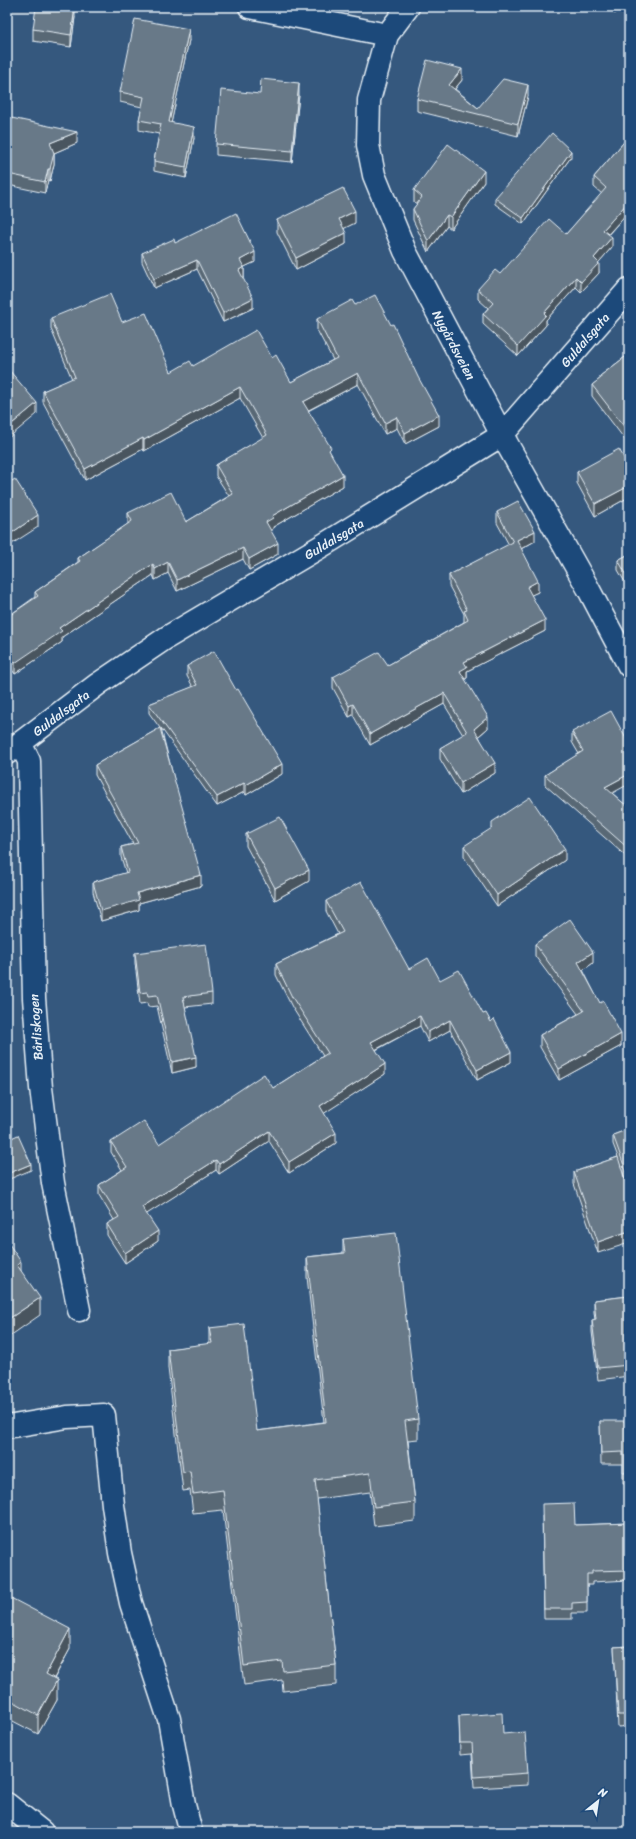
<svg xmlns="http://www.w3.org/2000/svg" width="636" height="1839" font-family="Sriracha,sans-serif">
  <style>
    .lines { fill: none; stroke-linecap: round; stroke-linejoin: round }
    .minor-casing { stroke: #e8f1f8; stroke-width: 25 }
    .secondary-casing { stroke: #e8f1f8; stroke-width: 25 }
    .minor { stroke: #1f4a7a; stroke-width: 22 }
    .secondary { stroke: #1f4a7a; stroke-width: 22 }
    .wall { fill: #596875; stroke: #e8f1f8 }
    .shaded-wall { fill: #48555f; stroke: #e8f1f8 }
    .building { fill: #677988; stroke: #e8f1f8 }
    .labels { text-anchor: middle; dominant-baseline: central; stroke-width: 3; stroke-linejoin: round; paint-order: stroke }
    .street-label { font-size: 13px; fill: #e8f1f8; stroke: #1f4a7a }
  </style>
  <rect width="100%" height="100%" fill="#35587e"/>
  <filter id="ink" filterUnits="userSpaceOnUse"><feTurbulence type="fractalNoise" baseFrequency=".025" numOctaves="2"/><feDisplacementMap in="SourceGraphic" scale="8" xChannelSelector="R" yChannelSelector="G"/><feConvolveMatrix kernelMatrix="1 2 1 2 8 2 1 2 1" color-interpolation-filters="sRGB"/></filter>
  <g filter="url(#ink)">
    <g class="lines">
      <g class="minor-casing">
        <path id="minor" d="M250,7L387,35
          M408,7L387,35L369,100L368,145L374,175L405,251L502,435L588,588L629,666
          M20,743L29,761L34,998L41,1088L53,1183L79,1310
          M7,753L98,684L166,638L325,544L502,435L629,289
          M7,1427L67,1417L104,1415L113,1505L120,1553L131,1603L169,1719L184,1805L191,1832"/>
      </g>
      <g class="secondary-casing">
        <path id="secondary" d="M7,1804L42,1832"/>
      </g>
      <use href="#minor" class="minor"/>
      <use href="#secondary" class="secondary"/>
    </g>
    <path class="wall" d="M607,7H621L615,14Z
      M75,17L71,47L33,41V29Z
      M189,40L171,123L194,138L186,178L154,171V161L159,134L139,130V120L142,107L120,102V92Z
      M462,80L455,89L478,108L528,96L518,136L417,111V99Z
      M260,94L299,95L292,162L216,155V144Z
      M7,117L77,143L54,153V164L50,181L48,180L45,193L8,185V177H7Z
      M629,136V211L608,235L612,247L598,263L599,273L581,292L576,287L546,320V325L518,356L483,324V314L488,308L478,299V289L500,274L566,234L602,194L594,187V177Z
      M571,157L523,224L495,204V198Z
      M484,182L451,229L447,226L428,252L413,220V209L417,204L414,202V190Z
      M277,220L355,223L344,228L346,244L296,270L277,232Z
      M175,243L255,262L244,267V277H242L253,308L223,322L197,269L154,288L142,262V253Z
      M51,318L122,322L171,372L193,366L272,358L291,382L333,360L317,330V319L439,426L405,444L397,428L385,434L358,384L308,411L331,454L343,486L273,527V529L270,530L278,554L249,570L243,559L177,591L168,573L155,580L153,575L62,637V642L15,674L7,663V617L35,597V592L78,562V558L128,524V513L186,522L229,496L216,476V465L263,438L240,398L144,451L143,449L85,480L43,402V391L72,379L51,329Z
      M629,354V445L592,396V385L600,379V376Z
      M629,467V497L595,516L577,483V472Z
      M497,512L535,541L521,549L538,592L531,595L545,631L467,671V678L464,679L488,728L479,736L495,773L461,794L440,759V748L463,735L444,704L370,745L353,715L349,717L333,688V677L388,665L464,622V614L449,586V575L509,545L497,523Z
      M629,554V589L618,570V560Z
      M187,666L282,774L246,795L244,792L217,806L161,728L201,886L139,903V910L101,921L93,892V882L126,873L121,857V847L133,844L95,775V765L160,728L149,713V704L193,687L187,676Z
      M572,732L612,793L629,808V859L545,785V775L579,754L572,742Z
      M246,834L309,881L275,900L246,846Z
      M464,846L565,860L497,906L464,857Z
      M326,901L409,969L440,980L483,1014L511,1062L477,1080L450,1030L428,1042L420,1026L376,1050L385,1074L324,1113L336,1143L289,1173L269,1141L219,1174L216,1170L146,1214L158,1241L125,1263L107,1235V1224L114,1220L99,1195V1185L122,1170L111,1152V1142L159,1144L273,1088L323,1056L292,1007L276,975V964L338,934L326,911Z
      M535,944L593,963L583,970L621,1046L559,1080L540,1047V1035L578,1014L535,956Z
      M135,953L212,993V1004L185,1007L196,1067L172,1073L157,1006L148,1007L147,1003L140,1004L135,963Z
      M629,1129V1186L628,1187L619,1162L598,1253L574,1184V1172L618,1157L613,1144V1135Z
      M343,1239L418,1419V1439L408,1440L415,1502V1521L374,1526L370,1492L317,1499L336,1665V1685L283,1691L282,1680L244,1685L223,1510L193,1513L190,1490L183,1491L168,1368V1349L209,1344V1328L257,1431L324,1422L307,1277V1257L343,1253Z
      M629,1296V1376L598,1380L592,1332V1320H595L594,1312V1300Z
      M600,1421L625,1428H629V1483H623V1464H601Z
      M542,1515L575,1525L629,1523V1580L592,1582V1585H587V1613H572V1619H544Z
      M7,1596L70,1649L54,1679L57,1700L38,1734L7,1718Z
      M629,1646V1726L618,1727L614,1647Z
      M459,1716L503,1734L528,1773V1785L474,1788L472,1754L460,1755Z"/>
    <path class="shaded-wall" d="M75,7V17L71,47V35Z
      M616,7H621L615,14V8Z
      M189,29V40L169,133V122Z
      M462,69V80L449,96V85Z
      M299,83V95L292,162V151Z
      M528,85V96L518,136V124Z
      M194,127V138L186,178V167Z
      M77,132V143L54,153V164L50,181V143Z
      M571,151V157L523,224V218Z
      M48,169V180L45,193V182Z
      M484,171V182L451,229V217Z
      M629,201V211L603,240V230Z
      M355,211V223L339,231V219Z
      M447,215V226L428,252V241Z
      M346,233V244L296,270V258Z
      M612,237V247L594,268L599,263V273L581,292V282L594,258Z
      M255,252V262L240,269V260Z
      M197,260V269L154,288V279Z
      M244,267V277L239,279V270Z
      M576,277V287L546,320V325L518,356V346L544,313Z
      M253,298V308L223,322V313Z
      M9,308V319L7,320V309Z
      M358,373V384L303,413V402Z
      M240,387V398L144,451V440Z
      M37,403V414L7,439V428Z
      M439,415V426L405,444V433Z
      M397,417V428L385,434V423Z
      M143,438V449L85,480V469Z
      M343,475V486L273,527V529L266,533V522L272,516Z
      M629,486V497L595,516V504Z
      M38,515V527L7,547V536Z
      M535,531V541L517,551V540Z
      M278,543V554L249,570V559Z
      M243,548V559L177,591V580Z
      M168,562V573L155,580V569Z
      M153,564V575L62,637V642L15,674V663L59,628Z
      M538,581V592L527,597V587Z
      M545,620V631L467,671V678L460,682V671L464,662Z
      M444,693V704L370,745V734Z
      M353,704V715L349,717V706Z
      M488,717V728L474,740V729Z
      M495,763V773L461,794V783Z
      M282,764V774L246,795V785Z
      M629,774V784L605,797V787Z
      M244,783V792L217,806V797Z
      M565,849V860L497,906V895Z
      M309,870V881L275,900V888Z
      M201,875V886L139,903V910L101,921V911L137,893Z
      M593,952V963L578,974V962Z
      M420,1016V1026L371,1052V1042Z
      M450,1020V1030L428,1042V1032Z
      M621,1034V1046L559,1080V1069Z
      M511,1052V1062L477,1080V1070Z
      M196,1057V1067L172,1073V1062Z
      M385,1064V1074L320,1116V1106Z
      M269,1131V1141L219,1174V1164Z
      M336,1133V1143L289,1173V1162Z
      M216,1160V1170L142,1217V1207Z
      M31,1164V1170L7,1180V1174Z
      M628,1177H629V1186L628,1187Z
      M158,1231V1241L125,1263V1253Z
      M629,1231V1243L598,1253V1242Z
      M21,1262V1280L17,1265Z
      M40,1298V1315L7,1338V1320Z
      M70,1629V1649L46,1693V1674Z
      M57,1680V1700L38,1734V1715Z"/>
    <path class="building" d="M36,7H75L71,35L33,29Z
      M135,19L189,29L169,122L194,127L186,167L154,161L161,124L139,120L144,97L120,92Z
      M427,60L462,69L449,85L478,108L503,79L528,85L518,124L417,99Z
      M261,79L299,83L292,151L216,144L221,90L260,94Z
      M7,117L77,132L50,143L54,153L50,169H48L45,182L8,174L10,166H7Z
      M552,133L571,151L523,218L495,198Z
      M629,136V201L603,230L612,237L594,258L599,263L581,282L576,277L544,313L546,315L518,346L483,314L493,303L478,289L495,270L500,274L549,219L566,234L606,188L594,177Z
      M448,144L484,171L451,217L447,215L428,241L413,209L422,197L414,190Z
      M343,188L355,211L339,219L346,233L296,258L277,220Z
      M236,213L255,252L240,260L244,267L239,270L253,298L223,313L197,260L154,279L142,253L174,239L175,243Z
      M110,294L122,322L146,313L171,372L190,361L193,366L256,330L272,358L276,355L291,382L337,358L317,319L352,300L355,305L375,295L391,325L393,324L418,377L439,415L405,433L397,417L385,423L358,373L303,402L331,448L329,450L343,475L272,516L273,518L266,522L278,543L249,559L243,548L177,580L168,562L155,569L153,564L59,628L62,631L15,663L7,652V617L38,596L35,592L80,561L78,558L132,521L128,513L171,492L186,522L233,494L216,465L267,435L240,387L144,440L143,438L85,469L43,391L75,377L51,318Z
      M629,354V433L592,385L601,378L600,376Z
      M9,370L37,403L7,428V372Z
      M619,449L629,467V486L595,504L577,472Z
      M15,479L38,515L7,536V484Z
      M518,501L535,531L517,540L538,581L527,587L545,620L464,662L467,667L460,671L488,717L474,729L495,763L461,783L440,748L467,732L444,693L370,734L353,704L349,706L333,677L379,652L388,665L468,620L464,611L467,610L449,575L513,542L497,512Z
      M629,554V579L618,560Z
      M214,651L236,690L238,689L282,764L246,785L244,783L217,797L149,704L197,685L187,666Z
      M611,711L629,744V774L605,787L629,808V849L545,775L583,751L572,732Z
      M160,728L201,875L137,893L139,900L101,911L93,882L128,872L121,847L138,843L95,765Z
      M530,797L565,849L497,895L464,846L492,828V822Z
      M280,817L309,870L275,888L246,834Z
      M361,882L409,969L428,958L440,980L459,970L483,1014L486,1013L491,1022L494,1019L511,1052L477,1070L450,1020L428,1032L420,1016L371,1042L385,1064L320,1106L336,1133L289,1162L269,1131L219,1164L216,1160L142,1207L158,1231L125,1253L107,1224L119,1217L99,1185L127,1167L111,1142L144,1121L159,1144L264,1074L273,1088L328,1053L292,997L276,964L343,932L326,901Z
      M570,919L593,952L578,962L600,1003L603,1001L621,1034L559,1069L540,1035L584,1011L535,944Z
      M206,944L212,993L183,997L196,1057L172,1062L157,995L148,996L147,992L140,993L135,953Z
      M629,1129V1177H628L613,1135Z
      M18,1135L31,1164L7,1174V1140Z
      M618,1157L629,1193V1231L598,1242L574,1172Z
      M396,1233L418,1419L405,1421L415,1502L374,1507L370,1473L315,1480L336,1665L283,1671L282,1661L244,1666L223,1490L193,1494L190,1471L183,1472L168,1349L212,1343L209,1328L244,1324L257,1431L326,1422L307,1257L345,1253L343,1239Z
      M7,1241L21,1262L17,1265L40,1298L7,1320Z
      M629,1296V1365L598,1368L592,1320L596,1319L594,1300Z
      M600,1421H625V1428H629V1472H623V1452L601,1453Z
      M574,1503L575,1525L629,1523V1570L592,1571V1574H587V1602L572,1603V1609H544L542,1504Z
      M7,1596L70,1629L46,1674L57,1680L38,1715L7,1698Z
      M629,1646V1715H618L614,1647Z
      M502,1713L503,1734L525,1732L528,1773L474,1777L472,1743H460L459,1716Z"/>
  </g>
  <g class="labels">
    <g class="street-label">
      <text transform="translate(585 340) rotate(-49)">Guldalsgata</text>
      <text transform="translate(454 345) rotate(62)">Nygårdsveien</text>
      <text transform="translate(334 539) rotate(-31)">Guldalsgata</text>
      <text transform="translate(61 713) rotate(-37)">Guldalsgata</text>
      <text transform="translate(36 1027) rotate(-94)">Bårliskogen</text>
    </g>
  </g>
  <rect width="636" height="1839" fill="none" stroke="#1f4a7a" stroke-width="24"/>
  <rect x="12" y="12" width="612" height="1815" fill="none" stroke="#e8f1f8" stroke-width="1.5" filter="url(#ink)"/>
  <g transform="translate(598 1801) rotate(30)" stroke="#1f4a7a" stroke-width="3" paint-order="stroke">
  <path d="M0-3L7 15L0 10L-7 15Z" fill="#e8f1f8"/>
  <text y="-6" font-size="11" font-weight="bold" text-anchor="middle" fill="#e8f1f8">N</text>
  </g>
</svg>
